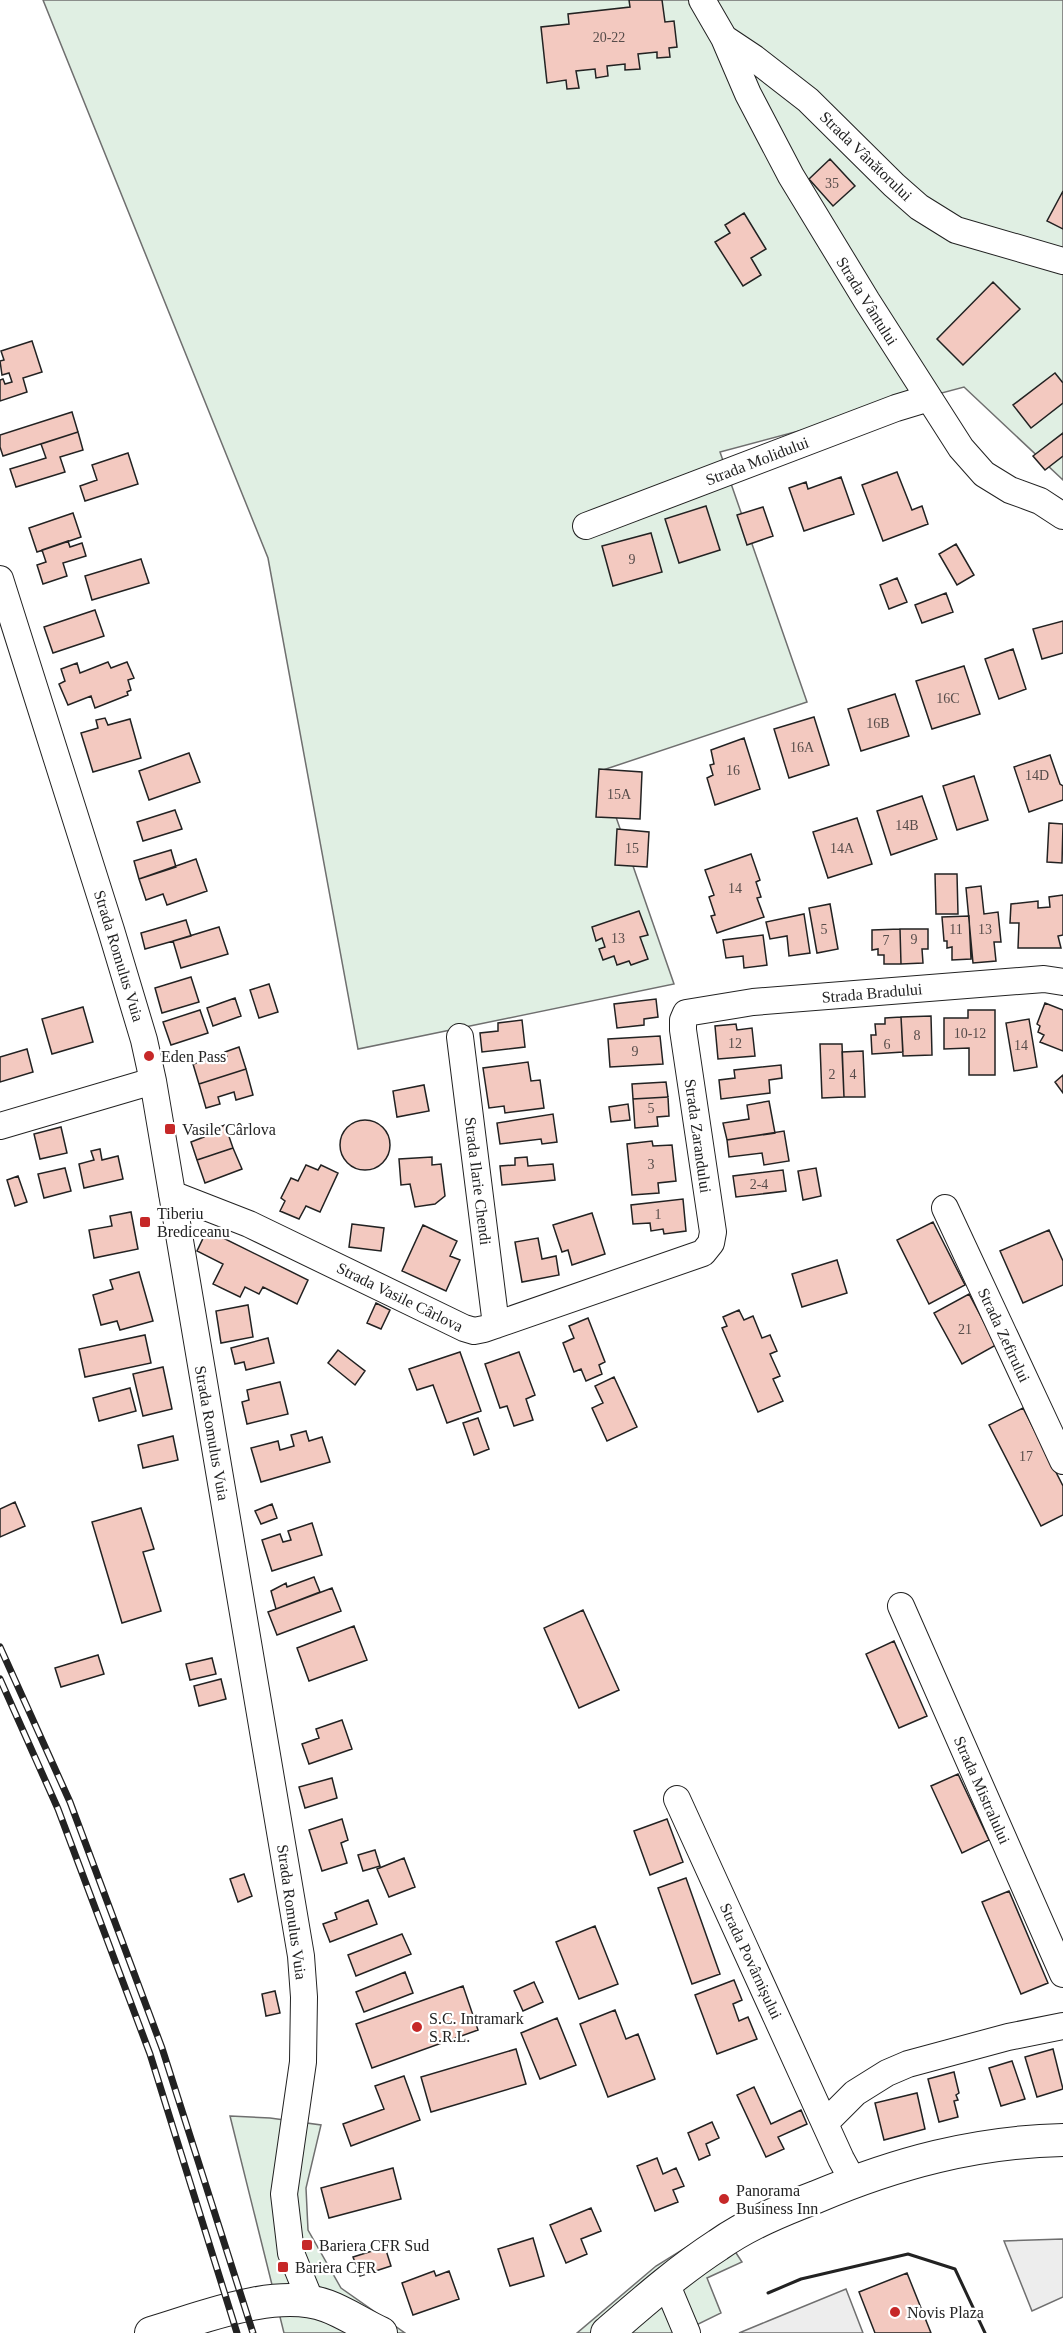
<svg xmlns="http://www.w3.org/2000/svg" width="1063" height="2333" font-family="Georgia,serif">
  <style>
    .green { fill: #e0efe3; stroke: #6f6f6f; stroke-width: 1.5 }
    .parking { fill: #ededed; stroke: #6f6f6f; stroke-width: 1.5 }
    .building { fill: #f3c9c0; stroke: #222; stroke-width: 1.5 }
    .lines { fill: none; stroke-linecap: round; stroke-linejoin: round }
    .minor-casing { stroke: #222; stroke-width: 28 }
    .major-casing { stroke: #222; stroke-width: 34 }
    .minor { stroke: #fff; stroke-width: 26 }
    .major { stroke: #fff; stroke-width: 32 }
    .rail-casing { stroke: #222; stroke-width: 7 }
    .rail { stroke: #fff; stroke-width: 4.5; stroke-dasharray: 14; stroke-linecap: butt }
    .wall { stroke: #222; stroke-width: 3 }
    .poi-dot { fill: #c62828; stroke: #fff; stroke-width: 2 }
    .labels { text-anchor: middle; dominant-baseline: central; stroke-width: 4.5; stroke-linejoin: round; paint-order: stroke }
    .number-label { font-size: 14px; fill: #564c4a }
    .street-label { font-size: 16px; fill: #222; stroke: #fff }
    .poi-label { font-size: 16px; fill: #222; stroke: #fff; text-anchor: start }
  </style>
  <rect width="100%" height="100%" fill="#fff"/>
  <path class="green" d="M43,0H1063V480L964,387L720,452L807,702L600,771L674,984L358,1049L268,558Z
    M230,2116L270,2118L321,2125L306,2188L308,2230L341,2288L405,2333H284Z
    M719,2227L742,2262L707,2278L721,2313L680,2333H577L656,2266Z"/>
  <path class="parking" d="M1063,2239V2297L1032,2311L1004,2241Z
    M846,2289L863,2333H739L768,2321Z"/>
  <path class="building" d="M629,0H662L665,22L674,21L677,47L669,48L670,57L657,58V52L638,54L640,69L625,70V64L607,66L608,76L596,78L595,69L576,71L579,88L567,89L566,80L547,83L541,27L569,24L568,14L630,7Z
    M830,159L855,186L833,206L809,179Z
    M1063,191V229L1047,221Z
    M744,213L766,249L751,258L761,275L743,286L715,242L730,233L725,225Z
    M993,282L1020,309L963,365L937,339Z
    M32,341L42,372L23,378L27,392L0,401V380L3,379L5,384L12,382L9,373L2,375L0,361L4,360L1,351Z
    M1055,373L1063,383V403L1031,428L1013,405Z
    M72,412L78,432L3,456L0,447V435Z
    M78,432L83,450L60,457L65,472L16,487L10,469L46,458L41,444Z
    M1063,433V456L1045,470L1033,456Z
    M128,453L138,484L85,501L80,486L97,480L92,465Z
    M897,472L912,510L922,506L928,524L883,541L862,485Z
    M841,477L854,514L804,531L789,488L806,482L808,489Z
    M706,506L720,550L679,563L665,519Z
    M763,507L773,536L747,545L737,515Z
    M73,513L81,537L37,552L29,528Z
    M651,533L662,572L613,586L602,546Z
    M68,541L70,547L82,543L86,556L63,563L67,576L43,584L37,565L46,562L42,550Z
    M956,544L974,575L957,585L939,554Z
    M141,559L149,583L92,600L85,576Z
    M897,578L907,602L889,609L880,585Z
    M946,593L953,612L922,623L915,605Z
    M95,610L104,636L53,653L44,627Z
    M1063,621V653L1042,659L1033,629Z
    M1013,649L1026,689L999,699L985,659Z
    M108,662L111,668L127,662L134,678L128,680L131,690L127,692L128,695L95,708L91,696L68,705L59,684L65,681L61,669L77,663L80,673Z
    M964,666L980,714L932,729L916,681Z
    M895,694L909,736L861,751L848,709Z
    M814,717L829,765L789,778L774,729Z
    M105,718L108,725L130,719L141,758L93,772L81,733L98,728L96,720Z
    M744,738L760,789L715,805L707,778L713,775L710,765L714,764L711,750Z
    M189,753L200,782L149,800L139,771Z
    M1050,755L1060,784L1063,786V800L1029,812L1014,767Z
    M599,769L642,772L640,819L596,817Z
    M974,776L988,820L957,830L943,786Z
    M922,796L937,839L891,855L877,811Z
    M175,810L182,829L143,841L137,822Z
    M857,818L872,864L828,878L813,832Z
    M1049,823L1063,824L1062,863L1047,862Z
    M617,829L649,832L647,867L615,865Z
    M171,850L176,867L139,879L134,861Z
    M751,854L760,880L756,882L761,897L757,898L764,917L717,933L711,916L715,915L709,897L714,895L705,870Z
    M196,859L207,891L167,905L163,894L146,900L139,879Z
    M935,874H957L958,914H936Z
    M981,886L984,914L998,912L1001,942H994L996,961L973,963L966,888Z
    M1063,895V935L1058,936L1061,948H1018L1019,923H1010L1011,904L1038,901V908L1050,907L1049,897Z
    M830,904L838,949L817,953L809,908Z
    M639,911L648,935L640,937L648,959L631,965L629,961L617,965L614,956L603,960L599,949L605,947L602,938L596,941L592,927Z
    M804,914L810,953L789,956L787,936L770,939L766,922Z
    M969,916L971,959L952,960V947L947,948V941H944L942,917Z
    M186,920L191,936L145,949L141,933Z
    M219,927L228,954L181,968L173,941Z
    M900,929H928V949H922L923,963L901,964Z
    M900,929L901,964H884V955H878V949L872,950V930Z
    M763,935L767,965L744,968L743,956L726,958L723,940Z
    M191,977L199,1002L162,1013L155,988Z
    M269,984L278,1012L259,1018L250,990Z
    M235,998L241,1016L213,1026L207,1008Z
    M656,999L658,1017L644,1019V1025L617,1028L614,1004Z
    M1045,1003L1063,1010V1051L1040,1042L1044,1035L1038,1032L1040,1026L1037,1024Z
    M83,1007L93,1042L52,1054L42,1019Z
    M200,1010L208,1033L171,1045L163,1022Z
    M968,1010H995V1075H969V1048L944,1049V1018H968Z
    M931,1016L932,1055L903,1056L901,1017Z
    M901,1017L903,1052L872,1054L871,1035H876L875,1024H885V1018Z
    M1029,1019L1037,1067L1014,1071L1006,1023Z
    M522,1020L525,1047L482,1052L480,1033L498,1031V1023Z
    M736,1024L737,1030L752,1028L755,1056L718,1059L715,1026Z
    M660,1036L663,1064L610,1067L608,1039Z
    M820,1044H842L844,1097L822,1098Z
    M239,1047L246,1069L199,1084L193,1064L227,1056L225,1052Z
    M27,1049L33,1072L0,1082V1057Z
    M863,1051L865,1097H844L842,1052Z
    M528,1062L531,1081L540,1080L544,1108L505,1113L504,1106L489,1108L483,1068Z
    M781,1065L782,1078L769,1080L770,1093L721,1099L719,1080L735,1078L734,1070Z
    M246,1069L253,1095L236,1100L234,1092L218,1097L220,1104L206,1108L199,1084Z
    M1063,1075V1093L1055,1082Z
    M666,1082L668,1097L633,1099L632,1084Z
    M424,1085L429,1111L397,1117L393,1091Z
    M668,1097L669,1116L657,1117L658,1126L635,1128L633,1099Z
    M769,1101L775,1133L727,1140L723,1123L749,1119L747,1105Z
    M628,1104L630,1120L611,1122L609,1107Z
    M553,1114L557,1142L542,1144L541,1139L500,1144L497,1123Z
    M340 1145a25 25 0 1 1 50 0a25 25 0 1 1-50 0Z
    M225,1125L233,1148L197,1160L191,1142L204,1137L203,1133Z
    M61,1127L67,1153L40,1159L34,1134Z
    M784,1131L789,1161L764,1165L762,1153L729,1157L727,1140Z
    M652,1141L653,1146L672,1145L676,1181L658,1183L659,1193L632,1195L627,1144Z
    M233,1148L242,1169L205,1183L197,1160Z
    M100,1149L102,1160L118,1156L123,1179L84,1188L79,1164L94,1160L91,1151Z
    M432,1157V1165L441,1164L445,1196L435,1204L415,1207L410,1184L401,1185L399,1159Z
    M527,1157L528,1166L553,1164L555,1180L502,1185L500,1166L515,1165V1158Z
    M306,1165L318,1170L321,1165L338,1173L320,1212L306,1206L299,1219L280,1211L285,1201L281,1198L291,1178L298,1181Z
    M65,1168L71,1191L44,1198L38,1174Z
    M816,1168L821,1196L803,1200L798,1171Z
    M783,1170L786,1191L736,1197L733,1176Z
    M18,1176L27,1202L15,1206L7,1180Z
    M683,1199L686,1231L664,1234L663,1229L651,1231L650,1223L633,1224L631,1205Z
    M131,1212L138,1249L94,1258L89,1230L112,1226L110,1216Z
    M592,1213L605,1254L572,1265L568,1250L562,1252L553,1225Z
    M933,1222L965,1285L929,1304L897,1240Z
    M352,1224L384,1228L381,1251L349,1247Z
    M423,1225L457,1241L450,1256L460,1260L446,1291L402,1271Z
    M207,1230L308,1280L297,1304L263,1287L259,1294L245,1287L240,1297L213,1284L223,1264L197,1251Z
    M1049,1230L1063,1261V1285L1023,1303L1000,1251Z
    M538,1238L542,1259L556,1256L559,1275L522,1282L515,1242Z
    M837,1260L847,1293L802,1307L792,1274Z
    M139,1272L153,1321L120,1330L117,1321L101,1325L93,1295L113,1289L110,1280Z
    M969,1294L996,1345L962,1364L934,1313Z
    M376,1303L390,1310L381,1329L367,1323Z
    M248,1305L253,1337L221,1343L216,1311Z
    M739,1310L744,1320L753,1316L762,1338L770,1335L777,1351L770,1354L780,1376L773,1379L783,1401L758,1412L722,1328L727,1326L723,1317Z
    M588,1318L605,1362L599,1365L602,1374L586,1381L581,1369L574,1372L563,1343L574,1338L569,1326Z
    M145,1335L151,1363L85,1377L79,1349Z
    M268,1338L274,1363L246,1370L244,1362L235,1364L231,1348Z
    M338,1350L365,1371L355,1385L328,1363Z
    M460,1352L481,1411L447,1423L433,1385L417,1390L409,1369Z
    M519,1352L535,1395L526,1399L533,1420L514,1426L507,1406L500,1408L485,1364Z
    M163,1367L172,1409L143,1416L133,1374Z
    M614,1377L637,1427L607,1441L592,1408L603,1403L595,1386Z
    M280,1382L288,1414L247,1424L242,1402L249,1400L247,1390Z
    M130,1388L136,1411L99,1421L93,1398Z
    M1023,1408L1063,1486V1515L1041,1526L989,1425Z
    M478,1418L489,1449L474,1455L463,1423Z
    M306,1431L309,1441L322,1437L330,1462L261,1482L251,1448L278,1441L280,1450L294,1446L291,1435Z
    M173,1436L178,1460L143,1468L138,1445Z
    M15,1502L25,1526L0,1537V1509Z
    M272,1504L277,1518L261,1524L255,1511Z
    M141,1508L154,1549L143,1552L161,1611L122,1623L92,1522Z
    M312,1523L322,1555L272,1571L262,1540L280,1534L283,1542L291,1540L288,1531Z
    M314,1577L320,1592L276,1609L271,1591L286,1583L287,1587Z
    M332,1588L341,1611L277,1635L268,1612Z
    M583,1610L619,1690L579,1708L544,1628Z
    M354,1626L367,1660L309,1681L297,1648Z
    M894,1641L927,1716L899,1728L866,1654Z
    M98,1655L104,1674L61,1687L55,1668Z
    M212,1658L216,1674L190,1680L186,1664Z
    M221,1679L226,1699L199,1706L194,1686Z
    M342,1720L352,1749L309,1764L302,1744L319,1738L316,1729Z
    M958,1774L989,1840L962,1853L931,1786Z
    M332,1778L337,1798L305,1808L299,1787Z
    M342,1819L348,1840L341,1843L347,1863L322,1871L309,1830Z
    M667,1819L683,1862L650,1875L634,1831Z
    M375,1850L380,1866L363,1871L358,1855Z
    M404,1858L415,1887L389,1897L377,1869Z
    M244,1874L252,1896L238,1902L230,1879Z
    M686,1878L720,1974L692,1984L658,1888Z
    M1009,1891L1048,1983L1021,1994L982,1902Z
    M368,1900L377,1924L330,1942L323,1924L337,1919L335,1913Z
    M595,1926L618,1984L579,1999L556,1942Z
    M402,1934L411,1954L356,1976L348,1955Z
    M405,1972L413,1993L364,2012L356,1992Z
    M734,1980L742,2000L733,2004L739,2021L748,2017L757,2039L717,2054L695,1995Z
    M534,1982L543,2002L523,2011L514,1991Z
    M463,1986L478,2030L372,2068L356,2024Z
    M275,1991L280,2013L266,2016L262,1994Z
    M615,2010L626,2039L638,2034L655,2079L608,2097L580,2024Z
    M557,2018L576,2065L540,2079L521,2033Z
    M516,2049L526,2084L431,2112L421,2077Z
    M1053,2049L1063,2089L1037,2097L1025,2057Z
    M1012,2061L1025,2099L1001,2106L989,2068Z
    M954,2072L959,2093L956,2095L958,2100L954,2101L958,2117L939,2122L928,2079Z
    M404,2076L420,2120L351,2146L343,2124L384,2109L375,2086Z
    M754,2087L771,2124L801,2110L807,2124L778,2137L784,2149L766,2157L737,2095Z
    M917,2093L925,2129L884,2140L875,2103Z
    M712,2122L719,2138L706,2144L710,2155L699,2160L688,2133Z
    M657,2158L663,2174L676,2168L684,2186L673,2190L678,2202L655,2211L637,2166Z
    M393,2168L401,2199L329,2218L321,2188Z
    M591,2208L601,2231L581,2239L587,2254L566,2263L550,2225Z
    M533,2238L544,2276L510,2286L498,2249Z
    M385,2247L391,2266L360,2276L353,2257Z
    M434,2271L436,2276L449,2271L459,2299L413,2315L402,2283Z
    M907,2273L931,2333H875L859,2292Z"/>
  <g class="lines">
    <g class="minor-casing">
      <path id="minor" d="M702,0L724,38L754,58L808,100L894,185L919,207L956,230L1063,261
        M724,38L748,94L791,176L867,301L961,448L984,474L1010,490L1040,501L1063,516
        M586,526L896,408L929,398
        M0,579L111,930L144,1040L153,1081L301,1956L304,1997L303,2062L284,2194L291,2253L311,2302
        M460,1037L496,1325
        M0,1126L153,1081
        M172,1194L249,1224L464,1328L474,1331L484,1329L703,1253L711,1243L713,1232L683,1030V1020L686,1013L753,1002L1044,979L1063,982
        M945,1208L1063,1461
        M901,1606L1063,1974
        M677,1799L841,2159L853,2181
        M825,2123L855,2093L887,2073L908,2064L1008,2037L1063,2026
        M666,2283L687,2333"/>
    </g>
    <g class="major-casing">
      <path id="major" d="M151,2333C202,2318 276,2287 327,2306C346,2313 363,2325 381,2333
        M607,2333C643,2302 678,2271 718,2245C748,2224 782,2210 816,2197C897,2163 975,2142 1063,2140"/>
    </g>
    <use href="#minor" class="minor"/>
    <use href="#major" class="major"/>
    <g class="rail-casing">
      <path id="rail" d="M0,1647L70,1802L162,2048L253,2333
        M0,1679L58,1809L150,2054L237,2333"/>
    </g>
    <use href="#rail" class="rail"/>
    <path class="wall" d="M768,2293L801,2279L908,2254L955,2269L985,2333"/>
  </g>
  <g class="poi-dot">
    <circle cx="149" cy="1056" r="6"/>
    <rect x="164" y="1123" width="12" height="12" rx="3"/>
    <rect x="139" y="1216" width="12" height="12" rx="3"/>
    <circle cx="417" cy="2027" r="6"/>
    <circle cx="724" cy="2199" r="6"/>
    <rect x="301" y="2239" width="12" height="12" rx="3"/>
    <rect x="277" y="2261" width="12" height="12" rx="3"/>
    <circle cx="895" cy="2312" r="6"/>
  </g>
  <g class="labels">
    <g class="number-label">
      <text x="609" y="37">20-22</text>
      <text x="832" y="183">35</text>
      <text x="632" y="559">9</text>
      <text x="948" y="698">16C</text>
      <text x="878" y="723">16B</text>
      <text x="802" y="747">16A</text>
      <text x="733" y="770">16</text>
      <text x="1037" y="775">14D</text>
      <text x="619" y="794">15A</text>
      <text x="907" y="825">14B</text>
      <text x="632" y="848">15</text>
      <text x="842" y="848">14A</text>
      <text x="735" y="888">14</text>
      <text x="824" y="929">5</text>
      <text x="956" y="929">11</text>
      <text x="985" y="929">13</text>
      <text x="618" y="938">13</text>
      <text x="914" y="939">9</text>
      <text x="886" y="940">7</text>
      <text x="970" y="1033">10-12</text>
      <text x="917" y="1035">8</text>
      <text x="735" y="1043">12</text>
      <text x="887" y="1044">6</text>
      <text x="1021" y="1045">14</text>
      <text x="635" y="1051">9</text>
      <text x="832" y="1074">2</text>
      <text x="853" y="1074">4</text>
      <text x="651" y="1108">5</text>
      <text x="651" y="1164">3</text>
      <text x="759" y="1184">2-4</text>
      <text x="658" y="1214">1</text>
      <text x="965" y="1329">21</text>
      <text x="1026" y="1456">17</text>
    </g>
    <g class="street-label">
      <text transform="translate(866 156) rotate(44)">Strada Vânătorului</text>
      <text transform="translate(867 301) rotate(58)">Strada Vântului</text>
      <text transform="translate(757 461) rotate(-21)">Strada Molidului</text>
      <text transform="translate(119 956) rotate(73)">Strada Romulus Vuia</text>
      <text transform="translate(872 993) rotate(-5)">Strada Bradului</text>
      <text transform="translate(698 1136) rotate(82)">Strada Zarandului</text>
      <text transform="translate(478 1181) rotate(83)">Strada Ilarie Chendi</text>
      <text transform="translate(400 1297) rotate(26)">Strada Vasile Cârlova</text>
      <text transform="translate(1004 1335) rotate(65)">Strada Zefirului</text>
      <text transform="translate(212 1433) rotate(80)">Strada Romulus Vuia</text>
      <text transform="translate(982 1790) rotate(66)">Strada Mistralului</text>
      <text transform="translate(292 1912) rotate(82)">Strada Romulus Vuia</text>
      <text transform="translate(751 1961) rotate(65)">Strada Povârnișului</text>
    </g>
    <g class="poi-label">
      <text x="161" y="1056">Eden Pass</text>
      <text x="182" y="1129">Vasile Cârlova</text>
      <text x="157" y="1213">Tiberiu<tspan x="157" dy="18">Brediceanu</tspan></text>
      <text x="429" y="2018">S.C. Intramark<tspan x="429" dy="18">S.R.L.</tspan></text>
      <text x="736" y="2190">Panorama<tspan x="736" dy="18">Business Inn</tspan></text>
      <text x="319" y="2245">Bariera CFR Sud</text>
      <text x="295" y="2267">Bariera CFR</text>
      <text x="907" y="2312">Novis Plaza</text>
    </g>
  </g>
</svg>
